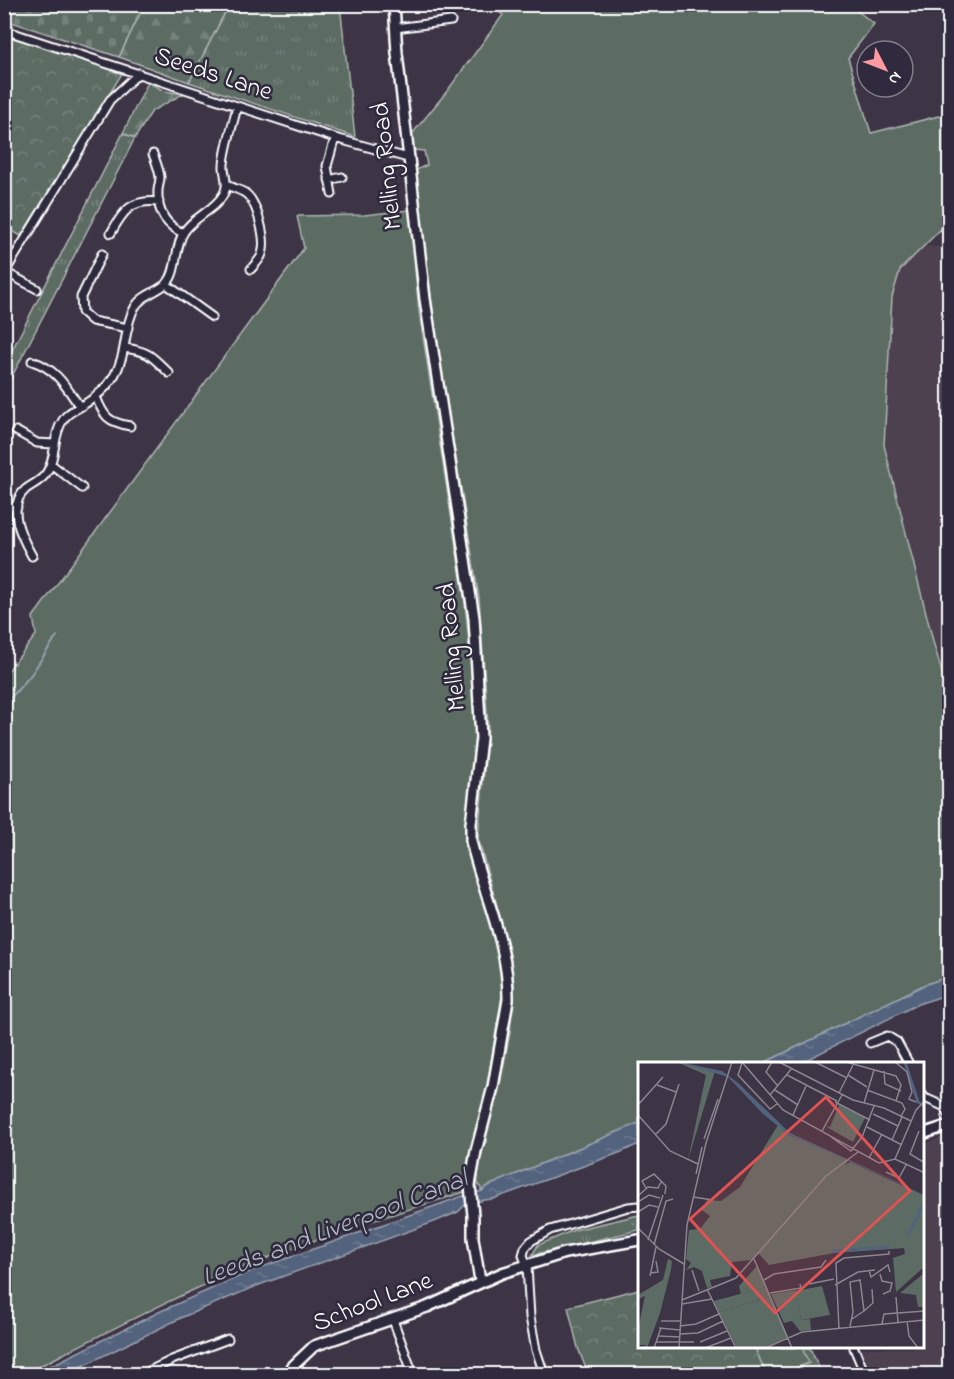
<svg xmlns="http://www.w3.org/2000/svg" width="954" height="1379" font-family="'Indie Flower',sans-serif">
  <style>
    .built { fill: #4e404f }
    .grass { fill: url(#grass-tufts); stroke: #aeb6b2; stroke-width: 1.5 }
    .forest { fill: url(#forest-firs); stroke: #aeb6b2; stroke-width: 1.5 }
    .cemetery { fill: url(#cemetery-stones); stroke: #aeb6b2; stroke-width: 1.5 }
    .park { fill: url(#park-crowns); stroke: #aeb6b2; stroke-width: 1.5 }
    .pitch { fill: #5c6c64; stroke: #aeb6b2; stroke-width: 1.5; fill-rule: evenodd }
    .water { fill: url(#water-ripples); stroke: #97a1b1; stroke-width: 1.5 }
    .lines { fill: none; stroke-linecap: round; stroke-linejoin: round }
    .stream { stroke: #97a1b1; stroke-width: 2 }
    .street-casing { stroke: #fff; stroke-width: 11 }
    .secondary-casing { stroke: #fff; stroke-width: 14 }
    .street { stroke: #2f2a3d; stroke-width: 7 }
    .secondary { stroke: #2f2a3d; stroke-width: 9 }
    .labels { text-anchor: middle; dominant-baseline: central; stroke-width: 5; stroke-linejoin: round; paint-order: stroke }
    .street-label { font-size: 26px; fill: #fff; stroke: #2f2a3d }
    .water-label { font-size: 27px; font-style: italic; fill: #b1b9c4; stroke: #2f2a3d }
    .inset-river { fill: none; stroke: #52637d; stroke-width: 3 }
    .inset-road { fill: none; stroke: #8b858f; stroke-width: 1.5 }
    .view { fill: #de5353; fill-opacity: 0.15; stroke: #de5353; stroke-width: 3 }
    .inset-edge { fill: none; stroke: #fff; stroke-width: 3 }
  </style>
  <defs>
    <pattern id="grass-tufts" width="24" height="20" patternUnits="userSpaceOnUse" patternTransform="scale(1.5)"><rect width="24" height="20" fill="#5c6c64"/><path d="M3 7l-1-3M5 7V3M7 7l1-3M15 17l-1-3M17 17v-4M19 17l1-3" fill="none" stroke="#74827b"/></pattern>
    <pattern id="forest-firs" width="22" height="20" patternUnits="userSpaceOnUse" patternTransform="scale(1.5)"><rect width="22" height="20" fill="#5c6c64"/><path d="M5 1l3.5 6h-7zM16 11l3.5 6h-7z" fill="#74827b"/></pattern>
    <pattern id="cemetery-stones" width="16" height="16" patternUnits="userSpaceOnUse" patternTransform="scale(1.5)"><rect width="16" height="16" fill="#5c6c64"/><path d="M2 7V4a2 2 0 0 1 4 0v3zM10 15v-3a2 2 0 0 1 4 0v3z" fill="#74827b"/></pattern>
    <pattern id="park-crowns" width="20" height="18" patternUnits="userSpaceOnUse" patternTransform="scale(1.5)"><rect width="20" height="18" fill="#5c6c64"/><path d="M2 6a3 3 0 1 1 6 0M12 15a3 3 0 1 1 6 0" fill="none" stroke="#74827b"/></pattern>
    <pattern id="water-ripples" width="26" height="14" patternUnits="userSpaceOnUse" patternTransform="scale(1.5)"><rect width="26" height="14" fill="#52637d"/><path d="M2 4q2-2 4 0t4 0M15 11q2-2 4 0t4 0" fill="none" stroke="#6c7a90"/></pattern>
  </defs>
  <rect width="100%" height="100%" fill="#3d3445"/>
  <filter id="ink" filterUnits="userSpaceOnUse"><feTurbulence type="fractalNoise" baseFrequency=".0167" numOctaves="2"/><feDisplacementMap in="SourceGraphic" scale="12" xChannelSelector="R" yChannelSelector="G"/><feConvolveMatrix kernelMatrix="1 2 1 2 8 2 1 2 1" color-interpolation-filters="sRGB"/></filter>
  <g filter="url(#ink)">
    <path class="built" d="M925,246L943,247L950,253L949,696L934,645L884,445L892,297L900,270Z
      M949,1135V1362L920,1374H872L860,1348H922L923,1144Z"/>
    <path class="grass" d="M229,5H340L355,137L189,82Z
      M123,133L135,138L5,390V364Z
      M639,1215V1230L532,1255L538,1245L574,1230Z"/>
    <path class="forest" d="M144,5H229L189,82L119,57Z
      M148,82L164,91L183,94L152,111L135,138L123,133Z"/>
    <path class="cemetery" d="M5,4H144V5L119,57L5,20Z"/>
    <path class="park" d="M4,35L123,72L21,236L5,227Z
      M639,1289V1348H810L822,1374H588L578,1348L568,1307Z"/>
    <path class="pitch" d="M489,5H851V6L874,24L848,58L871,133L947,114L950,122L949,221L900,270L892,297L884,445L934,645L949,696V977L926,984L762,1064H639V1123L512,1176L486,1187L481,1192V1188L478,1185C477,1168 480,1155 487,1139L473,1143L469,1162L468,1191C398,1213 326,1234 257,1262C177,1295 101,1335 24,1374H5L4,676L36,635L33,617L304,248L297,216L364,215L409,210L411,225L422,213L420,209L416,170L427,165L424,151L414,150L412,134L448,90L503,15ZM426,259L440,362L479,598L488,726L478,838L508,946L514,985L510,1033L496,1104L483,1111L503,989L497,947L467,844L466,829L475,751V699L465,603L419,311L415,269Z
      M755,1348H802L809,1363L780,1374H766Z"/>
    <path class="water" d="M949,977V994L918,1004L798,1064H762L926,984Z
      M639,1123V1144L619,1153L493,1199L484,1200L465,1205L458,1212L434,1222L259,1285L185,1316L66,1374H34L161,1311L254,1270L463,1196L482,1191L486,1187L512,1176Z"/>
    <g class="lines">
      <path class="stream" d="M4,705L30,676L57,636"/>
      <g class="street-casing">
        <path id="street" d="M395,28L451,21
          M4,30L335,138L408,158
          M153,154C156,162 159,169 160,177C160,182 158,187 158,191C157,211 165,225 183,233
          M329,180L342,177
          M228,185C233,188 240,190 245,193C257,201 267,240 262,254C261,259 254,265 251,269
          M332,194L327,166L335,138
          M946,230L950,227
          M111,233C123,211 131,199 159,202
          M102,254L81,297L82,312L92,321L128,328
          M166,284L212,317
          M37,289L5,272L110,100L139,73
          M125,348C151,352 151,356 169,373
          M32,361C57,369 66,387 80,407
          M96,397C104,417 108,422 130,426
          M16,431L37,443L54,444
          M51,464L82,488
          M4,506L17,507
          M32,556C22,538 5,507 26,489C33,484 43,480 47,472C57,456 52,436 63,420C67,413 74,410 80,407C94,399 106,389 114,376C128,353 123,327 135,307C142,295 157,292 167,283C178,272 174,247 184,232C194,216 214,211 223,195C229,185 225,179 224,168C223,154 234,122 237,106
          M870,1043L887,1036L897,1042L909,1064
          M922,1094L925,1098L945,1107L950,1118
          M393,1320L413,1374
          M854,1348L865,1374
          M143,1374L172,1360L228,1339
          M544,1374L536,1350L530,1317L527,1266L523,1255L525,1248L531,1241L550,1230L628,1207L639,1206"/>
      </g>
      <g class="secondary-casing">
        <path id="secondary" d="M394,4L397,53L425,299L474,618L481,738L471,824V841C483,893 509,945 508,1000L493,1087L476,1151L470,1185L473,1215V1238L480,1281
          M922,1134L950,1125
          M288,1374L294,1365L314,1346L427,1307L502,1273L565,1253L639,1240"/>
      </g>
      <use href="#street" class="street"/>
      <use href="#secondary" class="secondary"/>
    </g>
  </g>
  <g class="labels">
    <g class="street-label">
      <text transform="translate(213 75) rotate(18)">Seeds Lane</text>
      <text transform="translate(388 166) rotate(-96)">Melling Road</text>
      <text transform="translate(453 647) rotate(-95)">Melling Road</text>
      <text transform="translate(373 1303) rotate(-21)">School Lane</text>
    </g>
    <g class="water-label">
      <text transform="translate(335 1229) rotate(-21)">Leeds and Liverpool Canal</text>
    </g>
  </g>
  <g transform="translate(638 1062)">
    <rect width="286" height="286" fill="#3d3445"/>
    <path d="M39,0L77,9L50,98L68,13ZM30,197L34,199L33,208L22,251L9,286H2L9,283H1L0,267L7,234L0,237V233L25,218ZM119,204L128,225L103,232L101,224Z" fill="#5c6c64"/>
    <path d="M286,176V205L258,230L255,196L267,192L266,186ZM128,225L132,234L81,250L76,239Z" fill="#5c6c64"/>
    <path d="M132,234L150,275L125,286H99L81,250Z" fill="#5c6c64"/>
    <path d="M201,43L227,56L215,80L187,64L192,65ZM158,228L163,258L172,257L173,268L162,269L154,259L146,261L133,232Z" fill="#5c6c64"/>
    <path d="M285,212L286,245H280L278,233L262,231ZM184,224L192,253L163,258L158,229Z" fill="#5c6c64"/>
    <path d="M140,63L151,73L211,98L207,103L212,100L286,133V177L268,186L196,191L131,203L121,192L113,198L94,200L92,214L72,218L74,225L69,226L64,209L56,205L48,208L53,201L48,197L51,168L62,167L72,154L64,148L69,138L83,139L102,125Z" fill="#5c6c64"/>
    <path d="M41,0L84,9L99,20L152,71L286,132L151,73L125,52L90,15Z" fill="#52637d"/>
    <path class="inset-river" d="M267,0L280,40L287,44M271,172L284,144M194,189L252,185"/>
    <path class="inset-road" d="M104,0L145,48L241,101L257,97L287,111M134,0L128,10L140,24M141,0L215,38L246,46L273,59M177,0L209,16M208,0L258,14L263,23L258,39M257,0L269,10L274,30L271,37L278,40M104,1L100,13L132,47L139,42M246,9L247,22L263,29M149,13L199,39M210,13L229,25M19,23L38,30M137,28L160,43M229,28L264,41L267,47L263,54M201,31L215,3M132,33L154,6M197,40L232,58M226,41L236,8M0,43L25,15M235,52L260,64M0,53L32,89L60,102M155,53L168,24M229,65L264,83M184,69L204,33M281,69L272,92L287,101M17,73L28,62L41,22M193,75L213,89L224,75L236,44M66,77L80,37M254,78L264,55M231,96L244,72M257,97L278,48L287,39M248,110L261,116L268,103M58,112L64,85M8,126L4,119L16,112L28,124L27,132M0,134L10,125L20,126L23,120M55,135L75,138M0,140L11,133L22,136M0,150L11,143L20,145M0,166L21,187L46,202M10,178L25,133M16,183L28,139L35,137M116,197L154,286M54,208L61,229M231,208L233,215L250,203L252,210M12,211L20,210L18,199M242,212L244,219L254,221L252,229L245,232M12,214L18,185M126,218L136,212L183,205L188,198M171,222L196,217M197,223L220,210L237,208M69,227L98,286M132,231L163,226L162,222M258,235L260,260M44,238L98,216L188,114L220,90M44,242L74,237M226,249L235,241L234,227M23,259H43M269,259L271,274L280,286M244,262L246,252L287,249M42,264L58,262L81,252M21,266L42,268M212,266V264L215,250L212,220L222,218L226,249L214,257M201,268L198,201L206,196L251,192V189M42,272L60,271L85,259M21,274L42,275M18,280H56M62,280L89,269M16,286L23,266M41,286L49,163L68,81L94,0M67,286L93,276M127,286L164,270L287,258"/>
    <path class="view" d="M188,35L272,129L137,251L52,157Z"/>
    <rect width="286" height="286" class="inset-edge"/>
  </g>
  <rect width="954" height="1379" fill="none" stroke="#2f2a3d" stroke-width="24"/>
  <rect x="12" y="12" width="930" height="1355" fill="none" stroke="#fff" stroke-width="2" filter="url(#ink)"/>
  <g transform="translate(885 69) rotate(132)"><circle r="28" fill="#2f2a3d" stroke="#827f8b" stroke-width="1.5"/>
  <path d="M0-4.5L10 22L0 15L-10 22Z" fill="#ff9aa2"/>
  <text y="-9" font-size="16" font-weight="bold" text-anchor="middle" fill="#ffffff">N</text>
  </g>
</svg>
